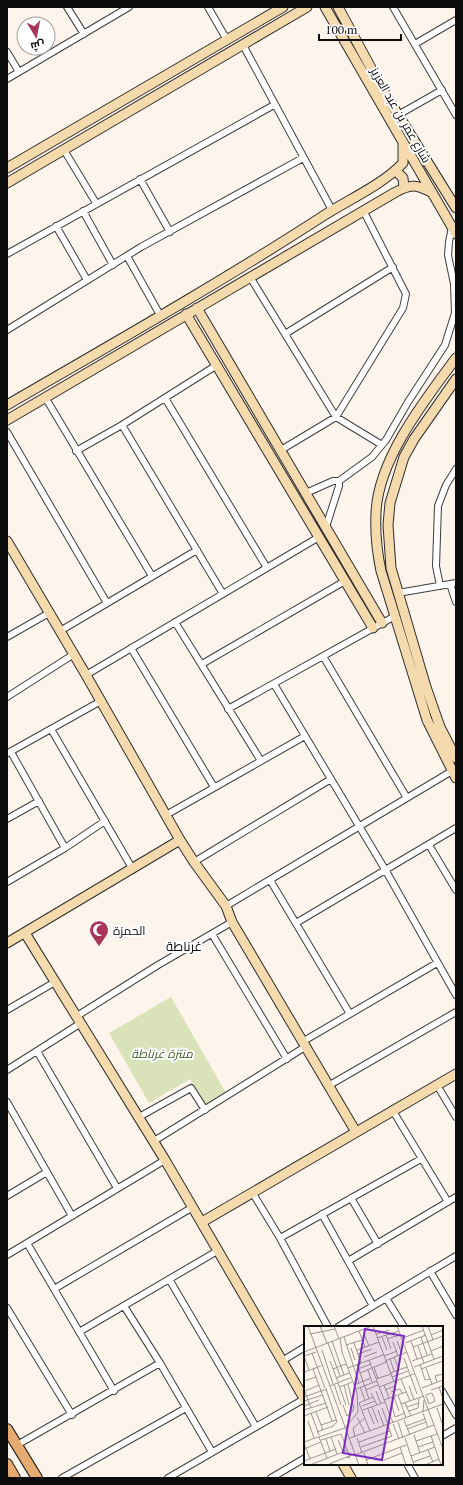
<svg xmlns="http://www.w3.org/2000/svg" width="463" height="1485" font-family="'PT Serif',Cairo,serif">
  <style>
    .green { fill: #dae2ba }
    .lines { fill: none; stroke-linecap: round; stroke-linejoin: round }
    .street-casing { stroke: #3e3e3e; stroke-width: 8 }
    .secondary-casing { stroke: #2d2d2d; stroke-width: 11 }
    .primary-casing { stroke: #1c1c1c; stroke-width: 12 }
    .street { stroke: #fff; stroke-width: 6 }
    .secondary { stroke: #f5daae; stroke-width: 9 }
    .primary { stroke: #e7ab71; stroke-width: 10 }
    .labels { text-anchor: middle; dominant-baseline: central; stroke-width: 4; stroke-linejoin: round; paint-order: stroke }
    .street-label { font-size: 12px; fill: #0b0b0b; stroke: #fff }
    .poi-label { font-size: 12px; fill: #0b0b0b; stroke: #fff; text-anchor: start }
    .park-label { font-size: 12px; font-style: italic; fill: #3e5a24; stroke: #fff }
    .neighbourhood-label { font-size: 13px; fill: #0b0b0b; stroke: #fff }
    .inset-road { fill: none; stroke: #9c9792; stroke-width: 1 }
    .view { fill: #7b2cbf; fill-opacity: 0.15; stroke: #7b2cbf; stroke-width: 2 }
    .inset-edge { fill: none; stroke: #0b0b0b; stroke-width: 2 }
  </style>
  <rect width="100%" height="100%" fill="#fdf5ec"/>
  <path class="green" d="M171,997L226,1093L205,1106L190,1079L149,1103L109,1033Z"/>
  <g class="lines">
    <g class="street-casing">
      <path id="street" d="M67,7L84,34
        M208,7L227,40
        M393,7L456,115
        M415,44L456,20
        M243,45L332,210
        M7,52L19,72
        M7,79L129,7
        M398,115L442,90
        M64,150L96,203
        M140,179L170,232
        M83,211L113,265
        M56,226L87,280
        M7,254L274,105
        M127,256L160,315
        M250,277L336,417L382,445
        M7,330L141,247L303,158
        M285,334L393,267
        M45,397L152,576
        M165,398L267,568
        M122,425L223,594
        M7,432L107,603
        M281,450L336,417L403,308L406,294L363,210
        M76,451L122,425L217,365
        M306,493L333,481H339L372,457L386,440L408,402L445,345L455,313L454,284L448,255L449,242L452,227
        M326,527L339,486V481
        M450,584L456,602
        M440,586L436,566L438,506L446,485L456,469
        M398,593L456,583
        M175,622L261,761
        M60,631L197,550
        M7,637L49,613
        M131,648L214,787
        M323,656L407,798
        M202,664L345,581
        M86,675L319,537
        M274,684L386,871L456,995
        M7,697L74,654
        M228,709L395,616
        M51,729L132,868
        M11,752L65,848
        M8,753L101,701
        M166,815L305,736
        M7,819L39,801
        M429,845L456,890
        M194,862L331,779
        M270,880L350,1014
        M7,882L65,848L105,821
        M226,906L452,771
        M296,923L456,828
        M212,934L287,1059
        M7,1010L55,982
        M77,1016L158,965L232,922
        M302,1042L437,963
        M37,1051L117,1188
        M7,1070L81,1023
        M437,1085L456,1117
        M328,1086L456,1012
        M7,1102L72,1216
        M393,1111L448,1202
        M139,1117L191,1088L205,1110
        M154,1141L305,1047
        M252,1192L280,1238L328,1327
        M7,1196L47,1172
        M351,1198L378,1244
        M322,1214L373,1306
        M280,1238L421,1159
        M27,1243L114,1391
        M7,1255L165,1160
        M348,1261L456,1197
        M430,1271L456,1315
        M169,1279L256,1427
        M54,1289L193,1207
        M386,1298L404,1327
        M124,1306L160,1363L212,1452
        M7,1308L72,1415
        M338,1327L456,1256
        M79,1332L219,1250
        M282,1361L305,1347
        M442,1391L456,1415
        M442,1436L456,1428
        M17,1445L160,1363
        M407,1464L415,1478
        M62,1478L186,1408
        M168,1478L304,1399
        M271,1478L305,1458"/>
    </g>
    <g class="secondary-casing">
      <path id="secondary" d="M325,7L456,234
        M338,7L384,92L456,208
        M7,168L283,7
        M396,171L403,178L404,188
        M7,183L307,7
        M197,308L382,623
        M186,314L373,628
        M456,358C425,400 378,459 376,513C375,533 377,552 381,571L427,720L456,778
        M456,379L414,439L404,457L390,503L388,525L391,568L426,687L440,727L456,758
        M7,405C112,344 218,284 320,218C347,200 381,186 403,163V144
        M7,420L394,193C411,184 414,184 431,192
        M7,541L86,675L180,840L194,862L226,906L232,922L356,1132
        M25,933L165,1160L305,1400
        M7,943L180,840
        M202,1222L456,1074
        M343,1464L351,1478"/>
    </g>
    <g class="primary-casing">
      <path id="primary" d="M7,1429L37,1478
        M7,1464L15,1478"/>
    </g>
    <use href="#street" class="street"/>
    <use href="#secondary" class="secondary"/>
    <use href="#primary" class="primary"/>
  </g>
  <defs>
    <g id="mosque-pin" transform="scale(1)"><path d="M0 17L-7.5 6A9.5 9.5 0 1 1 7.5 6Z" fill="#a93559" stroke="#fff"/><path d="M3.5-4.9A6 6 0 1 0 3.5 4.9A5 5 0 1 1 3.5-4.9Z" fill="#fff"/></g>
  </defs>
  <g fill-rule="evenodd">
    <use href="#mosque-pin" x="99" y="930"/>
  </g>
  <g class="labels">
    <g class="street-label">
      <text transform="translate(401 115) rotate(60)">شارع عمر بن عبد العزيز</text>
    </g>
    <g class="poi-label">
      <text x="113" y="930">الحمزة</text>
    </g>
    <g class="park-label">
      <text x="162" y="1053">منتزة غرناطة</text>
    </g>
    <g class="neighbourhood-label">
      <text x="184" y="946">غرناطة</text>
    </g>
  </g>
  <g transform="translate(304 1326)">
    <rect width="139" height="139" fill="#fdf5ec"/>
    <path class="inset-road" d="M4,0L55,139M16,0L23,17M30,0L35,13M69,0L90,56M93,0L139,123M118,0L130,33M124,0L129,14M55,5L61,21M6,8L31,3M60,8L65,20M72,8L85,4M82,9L87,23M127,9L139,4M40,11L55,57M78,11L83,24M117,11L123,29M73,12L95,5M99,12L120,4M83,13L96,9M28,15L40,49M93,15L98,28M107,15L113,33M89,16L94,30M24,17L36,50M50,17L57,37M101,17L122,9M42,19L58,14M114,20L120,37M109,21L139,10M47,22L51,34M18,24L29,58M53,24L75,16M127,25L139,20M0,26L68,0M8,27L21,62M54,28L68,23M0,30L5,44M0,30L12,26M80,30L93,25M60,31L73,26M90,31L95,44M100,32L113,68M86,33L90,45M65,34L89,97M26,35L34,56M81,35L103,26M108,35L128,28M53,38L65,73M116,38L121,54L126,53M70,41L74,53M110,41L139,30M44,42L79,29M68,42L82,36M122,42L128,58M9,43L28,95M29,43L42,38M54,43L67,38M117,43L139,35M64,44L68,56M0,46L17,40M56,47L68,42M86,47L103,41M88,51L104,45M32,52L45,47M72,53L87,48M97,53L106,75M0,55L12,51M133,56L131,50L139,48M34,57L42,79M30,58L37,79M44,58L49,79M40,59L45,79M50,59L67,52M80,59L85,72M26,60L46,52M105,60L110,74M36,61L48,56M56,61L61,74M75,61L110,48M135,61L139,73M118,62L139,54M0,63L7,82M52,63L73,55M62,64L74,59M81,64L91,60L92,64M127,64L139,60M1,65L15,59M72,65L77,78M87,66L96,63L98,67M67,67L73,79M94,69L102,92M0,71L23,63M90,71L95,85M122,72V69L128,67L131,75L125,78L123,72M80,74L102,66M0,75L19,69M55,77L66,105M55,77L69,71M101,77L107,90M97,78L120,70M39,79L43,90L49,85L50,79M0,80L15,74M58,80L71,75M88,80L91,91L101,87M68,81L74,97M103,81L115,77M78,82L84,99M133,82L138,97M64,83L70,98M0,84L22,77M59,84L81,76M74,84L80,100M105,85L114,82L115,72M12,86L19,104M119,86L120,74M7,87L15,109M119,87L124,102M0,90L24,81M53,91L61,107M100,94L106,109M4,95L10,112M94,96L99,112M89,98L95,113M17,99L32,94M102,100L121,93M103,103L122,96M13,106L29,100L33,96L22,63M110,109L112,115L133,108M127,110L137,139M15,111L23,132M27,111L33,128M51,111L49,102L61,92M46,112L139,78M53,112L58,127M101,112L110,139M22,113L26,125M17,114L37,108L46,131L43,132M34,114L39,126M112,115L116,127M0,116L41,102L54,86L53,67L38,26L36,12M55,116L86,105M0,117L6,133M57,121L88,110L84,100M96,121L102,139M114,121L129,116M0,123L17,116M124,124L129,136M60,127L64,139M51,129L130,99M107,130L131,121M62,134L102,119M80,134L98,127M0,135L32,123M109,136L126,130M6,139L44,124M23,139L50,128M121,139L135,133"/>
    <path class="view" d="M61,3L100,10L78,134L39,127Z"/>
    <rect width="139" height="139" class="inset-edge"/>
  </g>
  <rect width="463" height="1485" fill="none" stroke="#0b0b0b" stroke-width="16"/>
  <g transform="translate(36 36) rotate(170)"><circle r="19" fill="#ffffff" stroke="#9d9d9d"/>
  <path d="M0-3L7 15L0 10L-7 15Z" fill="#a93559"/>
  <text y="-6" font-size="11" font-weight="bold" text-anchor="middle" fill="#0b0b0b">ش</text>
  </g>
  <path d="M319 34v6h82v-6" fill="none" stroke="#0b0b0b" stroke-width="2"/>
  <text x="325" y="34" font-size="12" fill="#0b0b0b" stroke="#ffffff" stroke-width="3" paint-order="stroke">100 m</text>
</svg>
